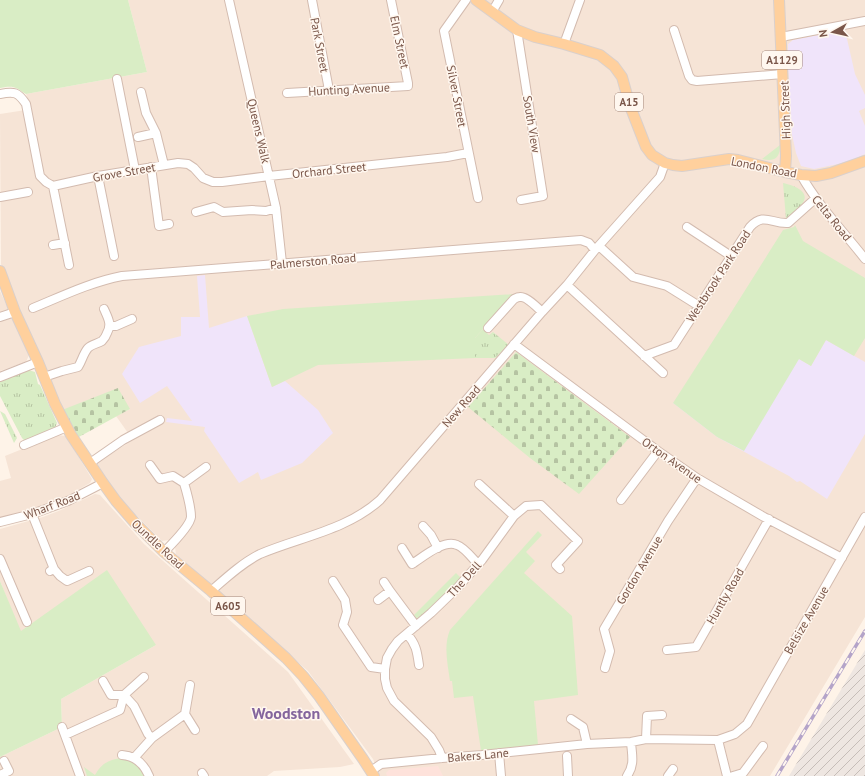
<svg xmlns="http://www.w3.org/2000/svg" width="865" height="776" font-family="'PT Sans',sans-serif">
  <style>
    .residential { fill: #f6e4d6 }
    .commercial { fill: #fee2db }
    .industrial { fill: url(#industrial-furrows) }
    .education { fill: #f0e4fa }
    .grass { fill: url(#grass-tufts) }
    .cemetery { fill: url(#cemetery-stones) }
    .green { fill: #d9edc5 }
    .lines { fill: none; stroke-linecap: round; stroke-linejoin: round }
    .minor-casing { stroke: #d3bbaf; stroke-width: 10 }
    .major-casing { stroke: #dad0cc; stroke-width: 12 }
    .minor { stroke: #fff; stroke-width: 8 }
    .major { stroke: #ffd09d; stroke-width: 10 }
    .rail-casing { stroke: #b4a4c9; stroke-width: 3.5 }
    .rail { stroke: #fff7ef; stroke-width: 2; stroke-dasharray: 6; stroke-linecap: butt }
    .labels { text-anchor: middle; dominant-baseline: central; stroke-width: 3; stroke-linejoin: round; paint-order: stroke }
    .shield { fill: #fff7ef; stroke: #a2867b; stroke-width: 1 }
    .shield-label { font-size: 11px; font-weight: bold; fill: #7a5649 }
    .street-label { font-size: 12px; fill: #7a5649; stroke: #fff7ef }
    .district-label { font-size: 16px; font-weight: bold; fill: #84659d; stroke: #fff7ef }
  </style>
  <defs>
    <pattern id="industrial-furrows" width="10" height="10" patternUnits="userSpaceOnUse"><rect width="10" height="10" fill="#eee6e1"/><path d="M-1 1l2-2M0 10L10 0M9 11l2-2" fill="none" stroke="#c6bdb8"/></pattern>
    <pattern id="grass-tufts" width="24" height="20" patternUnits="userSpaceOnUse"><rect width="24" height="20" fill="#d9edc5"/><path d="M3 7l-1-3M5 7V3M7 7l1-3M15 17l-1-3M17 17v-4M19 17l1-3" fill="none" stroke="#b5c3a2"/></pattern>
    <pattern id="cemetery-stones" width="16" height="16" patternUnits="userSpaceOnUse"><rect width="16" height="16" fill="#d9edc5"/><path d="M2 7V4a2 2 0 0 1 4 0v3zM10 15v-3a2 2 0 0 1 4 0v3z" fill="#b5c3a2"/></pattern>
  </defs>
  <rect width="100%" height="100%" fill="#fef3e8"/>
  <path class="residential" d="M128,0H865V617L770,776H380L373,759L308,671L176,554L175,547L169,540L162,541L121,500L96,467L98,462L133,440L116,416L130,409L62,410L8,287L1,264L0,114L32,109L26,94L147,72Z
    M0,291L29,355L26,362L0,371Z
    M57,435L66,436L92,479L90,483L60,500L21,513L0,518V481L11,478L5,456Z
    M95,494L100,495L144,544L288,672L354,764L340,767L274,771L267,776H0V757L62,727L61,699L156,645L20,632L0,581V529L43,517L61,510Z"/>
  <path class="commercial" d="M438,766L443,776H387L386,773L389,770Z"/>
  <path class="industrial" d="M865,650V776H789Z"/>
  <path class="education" d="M845,30L855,74L865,95V108L859,111L865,126V154L854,159L838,164L814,169L801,166L796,153L792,135L788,64V44L793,40Z
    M205,275L209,328L247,316L272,387L285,381L318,410L333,433L302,463L261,480L258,472L239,483L204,431L205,427L166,422L167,418L192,421L167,386L140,403L122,374L139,347L181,336V317H200L197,276Z
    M826,340L865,362V434L827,499L800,481L797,482L789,476L717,437L673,403L799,359L811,366Z"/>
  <path class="grass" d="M780,145C780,158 775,162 762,159Z
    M783,183C792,185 812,191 802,204C798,209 791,214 786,219Z
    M483,329L489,335L493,332L509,345L495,358H475V338Z
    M25,369L35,372L38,384L40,385L57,423L54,430L25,441L22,438L0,396V379Z
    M0,411L5,414L17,438L14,443Z
    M456,573L461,578L421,617L416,618L414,615Z"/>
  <path class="cemetery" d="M516,352L630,437L579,494L530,458L468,407Z
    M118,388L130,409L77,438L62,410Z"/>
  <path class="green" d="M0,0H128L147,72L26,94C15,87 14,85 0,88Z
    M795,225L803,241L865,278V338L854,356L826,340L811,366L799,359L744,451L717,437L673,403L727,319L783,230L794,227Z
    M514,294L475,338V358L318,365L272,387L247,316L283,309Z
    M538,531L542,535L526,552L535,561L524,573L572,616L578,695L534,701L538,745L481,751L473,696L454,698L452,681H450C448,665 443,646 450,630Z
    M107,570L156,645L61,699L62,727L0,757V581L21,631Z
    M122,758C136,761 138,764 146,776H87L84,767L95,775C101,764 109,759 122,758Z"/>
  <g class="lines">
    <g class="minor-casing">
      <path id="minor" d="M229,0L276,208L282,263
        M312,0L329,90
        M466,0L444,31L478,198
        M492,12L499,0
        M517,30L543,196L521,200
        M674,30L689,76L692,80L697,81L783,74
        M781,37L865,21
        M564,44L580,0
        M117,79L135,170
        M141,92L146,113L156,133L164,165
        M287,93L408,86V83L391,0
        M0,94C14,91 18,92 26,104L40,176L46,182L53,186L98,176L178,163L188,164L194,168L203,178L213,182H222L269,176L447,157L468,153
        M138,137L156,133
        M151,167L159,226L169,224
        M801,175C817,204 844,232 865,259
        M98,176L114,256
        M53,186L69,265
        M0,197L28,192
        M196,212L214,207L223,212L252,210L266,211L276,208
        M687,227L731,256
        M53,245L65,243
        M599,246L633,277L667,286L699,306
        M567,285L663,373
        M33,308C62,296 91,282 122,276L581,240L589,243L595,250
        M0,317L15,312
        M110,326H116L132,319
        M488,328L514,299C516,298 517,297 520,297C526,296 537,307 542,312
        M514,344L658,451L697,478L764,517L842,558
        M644,356L674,345L750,227C764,212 771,224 788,223L816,198
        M0,377L38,362
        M44,377L62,371L78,367C82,361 83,354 88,348C92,344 97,344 102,341C104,339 106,336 107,333C112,324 108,318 104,309
        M24,445L67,427
        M90,463L123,440L160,420
        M150,465L160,479L173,476L184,483
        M479,484L514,516
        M621,500L658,451
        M32,514L54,569L50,571
        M0,522L32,514L68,501L103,483
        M423,526L431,535L438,548
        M402,548L412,564C423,557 444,539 457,545C464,547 473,559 478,564
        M164,552C171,545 190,526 191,517C191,507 187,493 184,483L206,467
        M0,559L27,622
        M54,569L60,576L67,581L89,571
        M333,581L345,600L347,612L343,625L371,667L385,669
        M384,582L390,591
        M211,591C226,578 242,563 260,554C300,537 347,530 380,500L542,312L567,285L595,250L660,177L665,163
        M378,600L390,591L416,626
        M407,634C416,644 417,651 419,665
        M667,650L696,647L769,519
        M605,668L610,651L604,629L668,521L697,478
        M144,677L124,695L134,706L148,734L152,738
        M185,714L195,730
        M571,719L583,727L587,744
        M62,727L80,776
        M65,735L120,710L124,695H111L103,681
        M646,739L647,716L662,715
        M718,740L727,776
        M499,753L501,776
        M122,755C136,756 144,764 149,776
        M567,756L568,776
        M134,758L152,738L185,714L190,685
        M442,758L439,750L431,737L394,701L387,688L385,679V669L387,658L392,649L398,641L431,613L458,587L482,560L514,516L526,506L541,505L578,541L556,565L560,569
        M371,771L381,764L442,758L482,755L587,744L631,742L646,739L718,740L735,734L747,724L865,517
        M202,773L204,776
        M0,775L9,771L4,761
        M627,776C635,764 632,756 631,742
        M668,776L673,769
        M733,776L743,773L763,746"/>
    </g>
    <g class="major-casing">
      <path id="major" d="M476,0L517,30L535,37L564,44L600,55L614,66L622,77L630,106L646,147L652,155L665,163L673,165L682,166L729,159L738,160L785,172L801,175L816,176L831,173L865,161
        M779,0L786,156L785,172
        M0,271L15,312L38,362L55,404L71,435L103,483L116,501L135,523L164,552L211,591L286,658L303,676L319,696L363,759L374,776"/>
    </g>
    <use href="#minor" class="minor"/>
    <use href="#major" class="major"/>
    <g class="rail-casing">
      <path id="rail" d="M777,776L865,631"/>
    </g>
    <use href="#rail" class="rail"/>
  </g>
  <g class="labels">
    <g class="shield">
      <rect x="762" y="51" width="40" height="18" rx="3"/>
      <rect x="615" y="93" width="28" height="18" rx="3"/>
      <rect x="211" y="597" width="34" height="18" rx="3"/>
    </g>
    <g class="shield-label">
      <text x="782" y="60">A1129</text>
      <text x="629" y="102">A15</text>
      <text x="228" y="606">A605</text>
    </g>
    <g class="street-label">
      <text transform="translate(400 42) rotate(78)">Elm Street</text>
      <text transform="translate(320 45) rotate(79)">Park Street</text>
      <text transform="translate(349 89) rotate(-3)">Hunting Avenue</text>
      <text transform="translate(457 96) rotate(79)">Silver Street</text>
      <text transform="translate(785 110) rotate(-92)">High Street</text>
      <text transform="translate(532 124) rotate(81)">South View</text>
      <text transform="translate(259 131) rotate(77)">Queens Walk</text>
      <text transform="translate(764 167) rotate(11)">London Road</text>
      <text transform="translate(329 170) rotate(-6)">Orchard Street</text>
      <text transform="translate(124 172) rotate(-10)">Grove Street</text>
      <text transform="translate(832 218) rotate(51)">Celta Road</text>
      <text transform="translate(313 261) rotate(-5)">Palmerston Road</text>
      <text transform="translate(718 276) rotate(-57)">Westbrook Park Road</text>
      <text transform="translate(461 406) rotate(-49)">New Road</text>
      <text transform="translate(672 460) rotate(35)">Orton Avenue</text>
      <text transform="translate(52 505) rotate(-21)">Wharf Road</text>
      <text transform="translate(158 544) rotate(43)">Oundle Road</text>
      <text transform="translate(639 570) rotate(-59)">Gordon Avenue</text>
      <text transform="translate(464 579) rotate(-48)">The Dell</text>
      <text transform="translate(725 596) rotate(-60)">Huntly Road</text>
      <text transform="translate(806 620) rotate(-60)">Belsize Avenue</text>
      <text transform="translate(478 755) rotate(-5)">Bakers Lane</text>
    </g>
    <g class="district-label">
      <text x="286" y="713">Woodston</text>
    </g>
  </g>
  <g transform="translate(833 32) rotate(262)" stroke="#fff7ef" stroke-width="3" paint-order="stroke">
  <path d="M0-3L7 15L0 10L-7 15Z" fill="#7a5649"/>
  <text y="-6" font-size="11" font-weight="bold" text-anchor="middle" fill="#7a5649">N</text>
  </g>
</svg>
